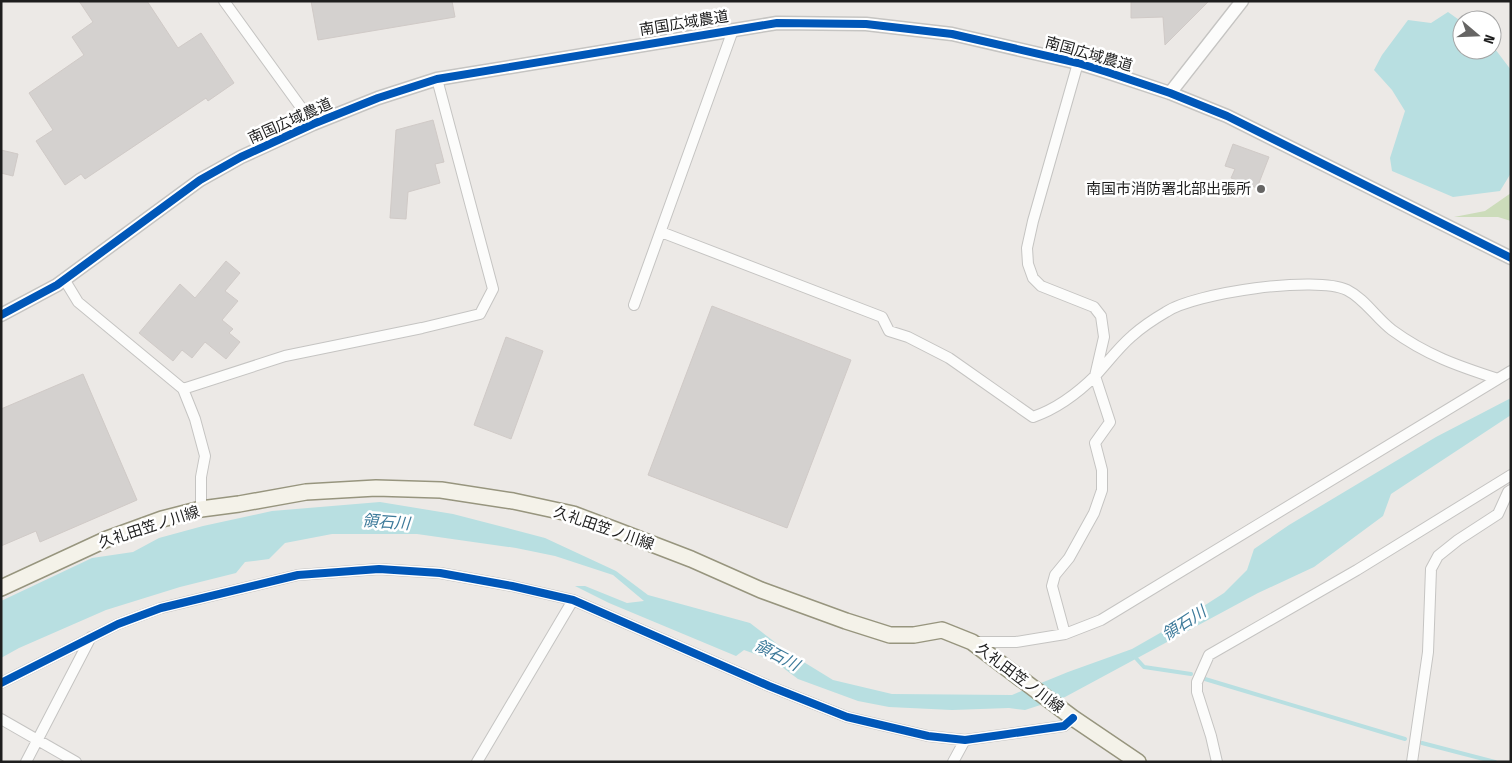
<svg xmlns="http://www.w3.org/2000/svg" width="1512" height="763" font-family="'Fira Sans Condensed','Noto Sans JP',sans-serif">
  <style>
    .forest { fill: #ccdcba }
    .water { fill: #b8dfe1 }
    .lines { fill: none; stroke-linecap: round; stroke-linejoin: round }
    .stream { stroke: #b8dfe1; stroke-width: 4 }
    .building { fill: #d4d1cf; stroke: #d0cac7 }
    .minor-casing { stroke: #c5c4c2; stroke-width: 12 }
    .tertiary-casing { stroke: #c5c4c2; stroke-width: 15 }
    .secondary-casing { stroke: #97957e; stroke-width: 18 }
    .minor { stroke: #fcfcfb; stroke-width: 10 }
    .tertiary { stroke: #fcfcfb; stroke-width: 12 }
    .secondary { stroke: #f4f2e9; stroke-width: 15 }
    .cycleway-casing { stroke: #fff; stroke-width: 11 }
    .cycleway { stroke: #0057b8; stroke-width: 8 }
    .poi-dot { fill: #666564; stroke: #fff; stroke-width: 2 }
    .labels { text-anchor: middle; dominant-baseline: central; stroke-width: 5; stroke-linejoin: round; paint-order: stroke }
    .street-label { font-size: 15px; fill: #1e1e1e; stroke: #fff }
    .poi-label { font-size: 15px; fill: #1e1e1e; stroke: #fff; text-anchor: end }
    .water-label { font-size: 16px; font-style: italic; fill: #3d7a9a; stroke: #fff }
  </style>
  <rect width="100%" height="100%" fill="#ece9e6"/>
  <path class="forest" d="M1511,193V221L1498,217H1454L1485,211Z"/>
  <path class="water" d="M1448,12L1462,22V50H1492V45L1511,70V173L1500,191L1453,197L1392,171L1390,158L1405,111L1392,90L1374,70L1382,55L1408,20L1431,23Z
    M1511,398V415L1391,494L1383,516L1314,567L1258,593L1065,697L1025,710L1009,708L952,710L889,707L858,701L798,679L774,661L744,650L736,656L609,603L575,586H585L627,603L644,601L613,575L555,556L516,548L417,534H332L285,543L269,559L245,562L236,573L180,587L106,610L19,648L1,658V601L92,558L133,552L159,538L203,526L272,511L380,502L453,514L545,538L616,571L648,595L750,623L789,653L833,680L892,694L1012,695L1068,672L1132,649L1174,625L1224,593L1247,570L1254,549L1289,525L1436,437Z"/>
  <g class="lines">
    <path class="stream" d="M1134,656L1144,667L1191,674
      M1205,679L1405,739
      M1422,743L1495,762"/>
  </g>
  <path class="building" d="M79,1H147L178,48L201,33L234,83L208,101L206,98L85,179L81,174L65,185L36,141L53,130L29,93L84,55L72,37L93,22Z
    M311,1H452L455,17L318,40Z
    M1131,1H1209L1165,45L1163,17L1131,18Z
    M433,120L444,162L435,164L440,183L408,192L406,219L390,218L396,130Z
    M1233,144L1269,157L1257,188L1231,178L1235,169L1225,166Z
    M1,150L18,154L13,176L1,173Z
    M226,261L240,273L225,291L238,301L222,320L233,329L229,333L240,342L226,359L205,342L192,358L182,350L173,361L139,333L180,284L195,298Z
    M712,306L851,360L787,528L648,475Z
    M506,337L543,351L511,439L474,425Z
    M83,374L137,500L40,542L36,531L1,546V409Z"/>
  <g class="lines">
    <g class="minor-casing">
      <path id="minor" d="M224,1L313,124
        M661,232L882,317L889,331L908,337L949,358L1033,417C1056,409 1079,392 1096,375C1108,362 1119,347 1132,336C1142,327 1154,319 1166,312C1194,293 1316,275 1347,290C1365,299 1376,318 1392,330C1426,355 1458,366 1498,379
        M64,279L78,302L183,389
        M634,305L733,30
        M201,509V477L205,456L195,419L183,389L285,356L422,328L480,314L493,289L437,79
        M1065,634L1052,586L1055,575L1069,558L1094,513L1102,490V470L1095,443L1110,422L1095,376L1104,337L1101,316L1094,307L1041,286L1033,278L1028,264L1027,248L1033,221L1078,63
        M973,642H1016L1065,634L1101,620L1511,371
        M1,683L118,624L161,608L298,575L379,569L440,573L512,586L573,600L769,686L847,717L928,736L965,740L1001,735L1064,726L1073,718
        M1,719L76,762
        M26,762L91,637
        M477,762L573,600
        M953,762L965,740
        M1217,762L1211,736L1197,692V682L1209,655L1357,570L1511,475
        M1412,762L1428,652L1431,569L1438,556L1458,540L1498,514L1508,492L1511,490"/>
    </g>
    <g class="tertiary-casing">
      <path id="tertiary" d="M1170,93L1242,1
        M1,315L57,285L200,180L241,157L313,124L378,98L437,79L777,23L866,24L952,34L1078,63L1107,72L1170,93L1227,116L1511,258"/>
    </g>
    <g class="secondary-casing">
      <path id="secondary" d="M1,588L107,539L162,519L201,509L239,504L306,492L376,488L441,490L513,501L573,514L613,529L691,559L761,590L846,621L890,635H914L942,630L972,642L1073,718L1138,762"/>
    </g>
    <use href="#minor" class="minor"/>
    <use href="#tertiary" class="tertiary"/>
    <use href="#secondary" class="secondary"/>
    <g class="cycleway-casing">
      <path id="cycleway" d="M1,315L57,285L200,180L241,157L313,124L378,98L437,79L777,23L866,24L952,34L1078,63L1107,72L1170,93L1227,116L1511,258
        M1,683L118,624L161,608L298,575L379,569L440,573L512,586L573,600L769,686L847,717L928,736L965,740L1001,735L1064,726L1073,718"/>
    </g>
    <use href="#cycleway" class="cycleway"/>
  </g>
  <circle class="poi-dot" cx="1261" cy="189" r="5"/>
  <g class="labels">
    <g class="street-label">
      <text transform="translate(684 23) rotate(-9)">南国広域農道</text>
      <text transform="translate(1089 54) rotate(16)">南国広域農道</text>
      <text transform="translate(290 121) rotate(-24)">南国広域農道</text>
      <text transform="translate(149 527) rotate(-18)">久礼田笠ノ川線</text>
      <text transform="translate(604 528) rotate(19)">久礼田笠ノ川線</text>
      <text transform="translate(1020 678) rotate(37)">久礼田笠ノ川線</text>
    </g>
    <g class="poi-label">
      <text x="1251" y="189">南国市消防署北部出張所</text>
    </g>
    <g class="water-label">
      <text transform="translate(386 522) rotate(4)">領石川</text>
      <text transform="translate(1184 623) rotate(-33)">領石川</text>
      <text transform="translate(777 655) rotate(28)">領石川</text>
    </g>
  </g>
  <rect width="1512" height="763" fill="none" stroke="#1e1e1e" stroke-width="5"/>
  <g transform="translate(1477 35) rotate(109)"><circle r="24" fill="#ffffff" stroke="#a5a5a5"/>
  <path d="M0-4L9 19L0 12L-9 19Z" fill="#666564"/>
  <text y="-8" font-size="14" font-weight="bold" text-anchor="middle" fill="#1e1e1e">N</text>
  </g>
</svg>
